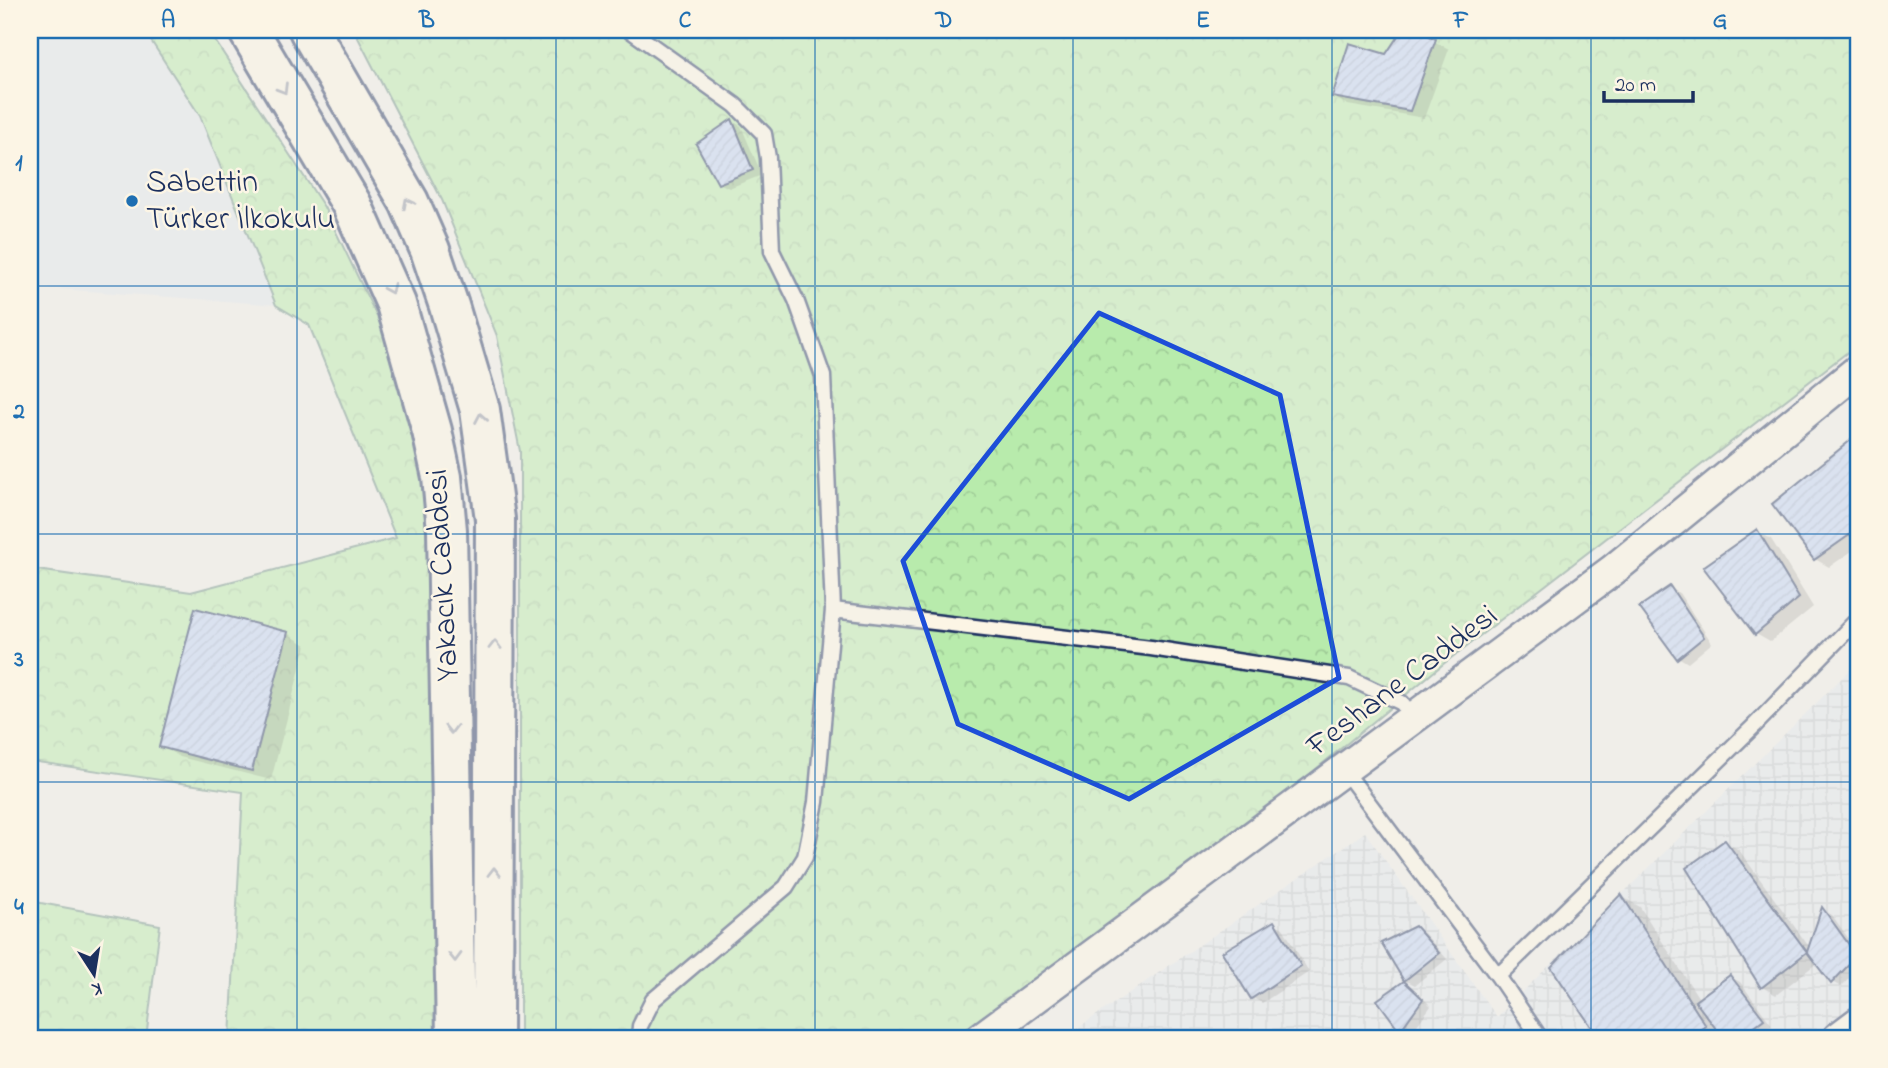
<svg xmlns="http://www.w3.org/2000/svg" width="1888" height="1068" font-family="'Indie Flower',sans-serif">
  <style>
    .built { fill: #e1e6ed }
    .industrial { fill: url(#industrial-grid) }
    .forest { fill: url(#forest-crowns); stroke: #6a8d85; stroke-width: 2 }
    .shadow { fill: #0003 }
    .building { fill: url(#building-hatch); stroke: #1b2f5e; stroke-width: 2 }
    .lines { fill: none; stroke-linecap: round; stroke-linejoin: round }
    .lane-casing { stroke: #1b2f5e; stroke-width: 19 }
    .street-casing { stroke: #1b2f5e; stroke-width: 35 }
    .primary-casing { stroke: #1b2f5e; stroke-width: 44 }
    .lane { stroke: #fcf5e5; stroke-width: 14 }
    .street { stroke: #fcf5e5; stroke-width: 30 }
    .primary { stroke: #fcf5e5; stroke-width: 38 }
    .oneway { stroke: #8c92a2 }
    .marked { fill: none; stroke: #1d4ed8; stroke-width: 5; stroke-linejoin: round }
    .grid { fill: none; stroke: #1f6fb2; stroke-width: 2; stroke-opacity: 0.55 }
    .poi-dot { fill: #1f6fb2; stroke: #fcf5e5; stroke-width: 2.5 }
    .labels { text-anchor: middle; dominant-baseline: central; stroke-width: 5; stroke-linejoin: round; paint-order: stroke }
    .poi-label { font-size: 32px; fill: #1b2f5e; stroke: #fcf5e5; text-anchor: start }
    .street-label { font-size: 32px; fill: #1b2f5e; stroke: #fcf5e5 }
    .neatline { fill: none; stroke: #1f6fb2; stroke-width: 2.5 }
    .grid-label { font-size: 23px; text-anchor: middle; font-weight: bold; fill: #1f6fb2 }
  </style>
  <defs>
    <pattern id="industrial-grid" width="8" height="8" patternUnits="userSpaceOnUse" patternTransform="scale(1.75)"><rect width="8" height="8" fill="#e1e6ed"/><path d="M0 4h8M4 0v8" fill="none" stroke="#c0c6ce"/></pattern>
    <pattern id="forest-crowns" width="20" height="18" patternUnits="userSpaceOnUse" patternTransform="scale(1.75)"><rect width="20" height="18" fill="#b8ebac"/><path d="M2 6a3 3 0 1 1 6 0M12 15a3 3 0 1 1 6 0" fill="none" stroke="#9eca96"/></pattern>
    <pattern id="building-hatch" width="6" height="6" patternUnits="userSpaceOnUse" patternTransform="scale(1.75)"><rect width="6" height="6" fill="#bfd2f7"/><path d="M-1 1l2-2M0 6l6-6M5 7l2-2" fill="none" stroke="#a4b5d6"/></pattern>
  </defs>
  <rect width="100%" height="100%" fill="#f0eee9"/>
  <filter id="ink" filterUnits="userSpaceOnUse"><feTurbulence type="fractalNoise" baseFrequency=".0143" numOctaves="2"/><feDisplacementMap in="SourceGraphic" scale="14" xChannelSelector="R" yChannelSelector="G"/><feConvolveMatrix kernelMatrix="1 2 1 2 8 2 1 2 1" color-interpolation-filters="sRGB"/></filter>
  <g filter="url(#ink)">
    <path class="built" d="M30,30H144L200,116L276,305L30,287Z"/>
    <path class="industrial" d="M1858,662V1038H1063L1365,832L1497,1017Z"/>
    <path class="forest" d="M144,30H208L324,207L394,352L426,488L437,1038H230L243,792L30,761V569L191,592L396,538L309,325L276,305L200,116Z
      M354,30H1858V344L1442,665L1063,978L976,1038H520V451L497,336L442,200Z
      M30,901L160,925L146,1038H30Z"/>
    <path class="shadow" d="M1404,30H1412L1449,49L1424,118L1348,105L1334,97L1387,56Z
      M732,121L741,126L762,175L729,188L719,183Z
      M1851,442L1858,447V547L1829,567L1815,559Z
      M1757,531L1771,539L1813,607L1770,642L1756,634Z
      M1670,588L1679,593L1712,643L1688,663L1678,657Z
      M288,634L306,645L271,780L180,757L161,746Z
      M1725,842L1739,850L1810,948L1823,910L1832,915L1858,952V969L1841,987L1832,982L1817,963L1776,995L1762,987Z
      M1621,896L1640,907L1700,1000L1730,977L1740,982L1772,1025L1754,1038H1602L1553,967Z
      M1274,923L1283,928L1309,972L1262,1003L1253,998L1224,952Z
      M1415,928L1424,933L1447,959L1415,985L1405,980L1384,943Z
      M1404,984L1414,989L1431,1006L1410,1035L1401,1030L1379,1000Z
      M1344,1033L1354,1038H1337Z"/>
    <path class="building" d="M1402,30H1417L1436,39L1410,111L1332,97L1349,43L1386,54Z
      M732,119L753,170L718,184L696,144Z
      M1851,440L1858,451V529L1814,560L1772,504Z
      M1757,529L1799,598L1755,635L1703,567Z
      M1670,586L1704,637L1677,659L1639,607Z
      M195,608L288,632L252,771L159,747Z
      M1725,840L1807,952L1761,988L1686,868Z
      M1621,894L1706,1026L1691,1038H1599L1551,967Z
      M1822,907L1857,956L1831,984L1807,952Z
      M1274,921L1301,966L1251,999L1222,952Z
      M1415,926L1439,953L1404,981L1381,943Z
      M1730,975L1764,1019L1738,1038H1723L1695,1001Z
      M1404,981L1423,999L1400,1031L1377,1000Z"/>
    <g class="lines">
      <g class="lane-casing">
        <path id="lane" d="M630,30L735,105L764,134L768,158L772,251L796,300L823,376L833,610L816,802L805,857L786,887L653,1000L640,1026L639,1038
          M833,610L1151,648L1349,678L1402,703L1413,718
          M1344,770L1498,976L1540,1038
          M1498,976L1754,726L1858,619"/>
      </g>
      <g class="street-casing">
        <path id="street" d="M981,1038L1613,570L1858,370
          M1838,1038L1858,1023"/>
      </g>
      <g class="primary-casing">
        <path id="primary" d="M248,30L352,205L396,304L432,431L442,477L447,530L456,1038
          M309,30L409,202L430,250L449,306L480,410L495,519L493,1038"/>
      </g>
      <use href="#lane" class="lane"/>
      <use href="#street" class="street"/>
      <use href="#primary" class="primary"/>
    </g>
    <defs><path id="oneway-chevron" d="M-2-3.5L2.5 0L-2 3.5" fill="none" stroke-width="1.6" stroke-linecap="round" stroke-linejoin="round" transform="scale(1.75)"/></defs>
    <g class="oneway">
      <use href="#oneway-chevron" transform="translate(283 89) rotate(59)"/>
      <use href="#oneway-chevron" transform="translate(408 203) rotate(-117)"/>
      <use href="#oneway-chevron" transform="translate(390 289) rotate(66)"/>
      <use href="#oneway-chevron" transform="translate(481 418) rotate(-100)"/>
      <use href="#oneway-chevron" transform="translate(495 645) rotate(-90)"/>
      <use href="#oneway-chevron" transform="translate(451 729) rotate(89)"/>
      <use href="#oneway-chevron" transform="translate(494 872) rotate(-90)"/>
      <use href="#oneway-chevron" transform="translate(455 957) rotate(89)"/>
    </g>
  </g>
  <path d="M0 0H1888V1068H0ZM1099,313L1280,395L1339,678L1129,799L958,724L903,561Z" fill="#f0eee9" fill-opacity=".55" fill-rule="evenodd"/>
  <path class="marked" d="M1099,313L1280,395L1339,678L1129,799L958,724L903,561Z"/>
  <path class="grid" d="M297,30V1038M556,30V1038M815,30V1038M1073,30V1038M1332,30V1038M1591,30V1038M30,286H1858M30,534H1858M30,782H1858"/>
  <circle class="poi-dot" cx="132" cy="201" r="7"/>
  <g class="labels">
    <g class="poi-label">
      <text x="146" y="183">Sabettin<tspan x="146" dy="37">Türker İlkokulu</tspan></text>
    </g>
    <g class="street-label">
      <text transform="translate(444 575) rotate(-93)">Yakacık Caddesi</text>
      <text transform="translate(1403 682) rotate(-37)">Feshane Caddesi</text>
    </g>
  </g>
  <rect width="1888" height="1068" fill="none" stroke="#fcf5e5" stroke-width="77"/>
  <g transform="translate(94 974) rotate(168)" stroke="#fcf5e5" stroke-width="5" paint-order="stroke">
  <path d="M0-5L12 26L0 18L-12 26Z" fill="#1b2f5e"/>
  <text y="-10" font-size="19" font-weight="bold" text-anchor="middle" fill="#1b2f5e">K</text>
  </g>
  <path d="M1604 91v10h89v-10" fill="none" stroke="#1b2f5e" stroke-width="3.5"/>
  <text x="1615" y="91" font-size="21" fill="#1b2f5e" stroke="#fcf5e5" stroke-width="5" paint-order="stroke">20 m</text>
  <rect x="38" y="38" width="1812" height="992" class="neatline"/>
  <g class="grid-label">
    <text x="168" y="27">A</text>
    <text x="427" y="27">B</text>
    <text x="685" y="27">C</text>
    <text x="944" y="27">D</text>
    <text x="1203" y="27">E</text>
    <text x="1461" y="27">F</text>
    <text x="1720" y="27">G</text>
    <text x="19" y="170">1</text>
    <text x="19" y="418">2</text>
    <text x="19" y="666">3</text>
    <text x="19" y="914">4</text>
  </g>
</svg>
